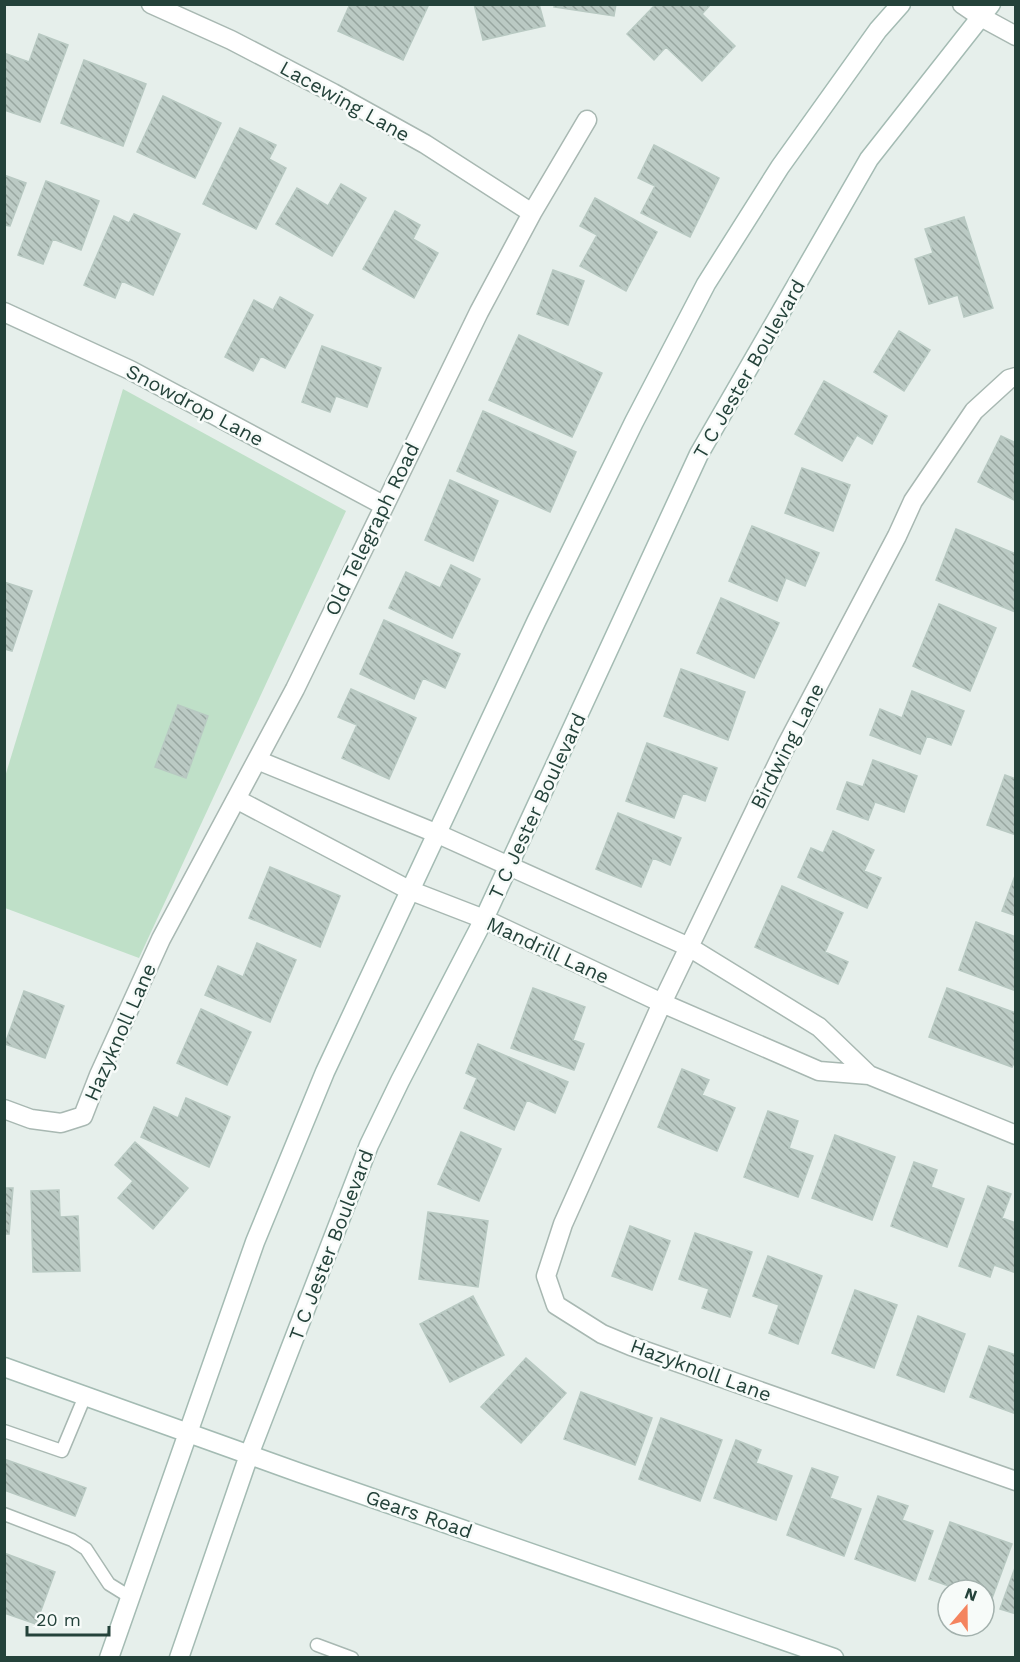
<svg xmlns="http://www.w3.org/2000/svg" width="1020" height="1662" font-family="'Work Sans',sans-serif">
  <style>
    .green { fill: #bfe0c8 }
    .building { fill: url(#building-back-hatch); stroke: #b8c9c2; stroke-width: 1.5 }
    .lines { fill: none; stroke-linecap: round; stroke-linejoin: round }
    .service-casing { stroke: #a8b8b2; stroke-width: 15 }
    .minor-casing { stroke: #a8b8b2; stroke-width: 21 }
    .tertiary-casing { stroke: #a8b8b2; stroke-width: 21 }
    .secondary-casing { stroke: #a4bbb3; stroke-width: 21 }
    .service { stroke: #fff; stroke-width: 12 }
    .minor { stroke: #fff; stroke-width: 18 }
    .tertiary { stroke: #fff; stroke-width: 18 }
    .secondary { stroke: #fff; stroke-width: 18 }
    .labels { text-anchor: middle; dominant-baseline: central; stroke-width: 5; stroke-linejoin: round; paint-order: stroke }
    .street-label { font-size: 20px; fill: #24423a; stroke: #f7fbf9 }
  </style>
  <defs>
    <pattern id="building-back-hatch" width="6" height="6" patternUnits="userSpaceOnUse" patternTransform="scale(1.5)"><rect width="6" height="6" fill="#bbcac4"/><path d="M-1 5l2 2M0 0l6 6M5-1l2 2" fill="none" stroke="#98a6a0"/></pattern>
  </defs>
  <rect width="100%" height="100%" fill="#e6efeb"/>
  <path class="green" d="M123,389L346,511L139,958L5,908L4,780Z"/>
  <path class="building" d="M350,4H429L403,60L338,31Z
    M474,4H539L545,26L483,40Z
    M555,4H616L614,16L554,7Z
    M656,4H711L702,14L735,46L702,81L666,47L654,60L627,34Z
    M39,34L68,45L40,122L4,110V53L29,62Z
    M84,60L146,84L123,146L61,123Z
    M163,96L221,123L195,178L137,152Z
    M240,128L276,145L269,159L286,168L256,229L203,204Z
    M654,145L719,178L690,237L641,213L655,186L638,178Z
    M4,175L26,183L10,226L4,225Z
    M46,181L99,201L81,250L53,239L43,264L18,255Z
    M341,184L366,198L332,256L276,224L297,188L328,206Z
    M595,198L657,232L626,291L580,266L597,235L580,226Z
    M395,211L420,225L413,239L438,253L414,298L363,269Z
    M134,214L180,234L153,295L122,281L115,298L84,285L114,216L129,223Z
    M964,217L993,308L964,317L958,295L929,304L915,259L933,253L925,229Z
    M553,270L584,281L568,325L537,314Z
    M280,297L313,315L285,368L261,356L253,371L225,357L254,300L273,310Z
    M899,331L930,350L904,391L874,372Z
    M519,335L602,373L572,437L489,400Z
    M322,346L381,368L367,407L336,396L330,412L302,402Z
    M824,381L887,416L872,444L857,435L842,461L795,434Z
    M483,411L576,452L550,512L457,471Z
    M1001,436L1016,443V501L978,482Z
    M802,468L850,485L833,531L785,513Z
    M450,480L498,501L473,561L425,540Z
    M752,526L819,553L805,586L786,578L777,601L729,581Z
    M956,529L1016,554L1015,612L936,580Z
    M451,565L480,579L452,638L389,608L406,572L440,588Z
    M4,582L32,591L12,651L4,649Z
    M721,598L779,623L754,678L697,653Z
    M939,604L996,628L970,691L913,666Z
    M384,620L460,654L445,688L423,678L414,699L360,674Z
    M681,669L745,692L728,740L664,716Z
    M351,689L416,718L389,779L342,758L357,725L338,717Z
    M912,691L964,711L951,745L927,736L920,754L870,735L880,709L902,718Z
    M178,705L208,716L186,778L155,767Z
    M647,743L717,768L705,801L683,793L674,818L626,801Z
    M873,760L917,776L904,812L875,802L868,820L837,809L847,782L863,787Z
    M1005,775L1016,779V835L987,825Z
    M618,813L681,838L670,865L653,858L641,887L596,869Z
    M833,831L874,850L864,871L881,878L867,908L798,877L811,848L823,853Z
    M270,867L340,896L320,947L249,918Z
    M1016,873V916L1002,911Z
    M782,886L843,913L825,952L848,962L838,984L755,947Z
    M976,922L1016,937V991L959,970Z
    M257,943L296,960L270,1022L205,995L218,966L243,977Z
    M533,988L585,1007L573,1040L584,1044L574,1070L511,1048Z
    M947,988L1016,1013V1059L1012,1067L929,1037Z
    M24,991L64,1006L45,1058L5,1044Z
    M201,1009L251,1032L227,1085L177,1063Z
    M478,1044L568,1082L555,1113L527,1100L514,1130L464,1108L477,1078L466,1073Z
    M682,1069L709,1080L702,1095L735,1108L717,1151L658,1127Z
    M186,1098L230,1117L209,1167L141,1137L154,1107L178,1118Z
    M768,1111L798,1121L789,1148L813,1156L798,1197L744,1177Z
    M461,1132L501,1149L479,1201L438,1184Z
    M835,1135L895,1157L872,1220L812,1198Z
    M135,1142L188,1188L153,1229L118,1198L133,1181L115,1165Z
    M914,1162L937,1170L931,1187L964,1199L947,1247L891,1226Z
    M988,1186L1011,1194L1002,1218L1016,1223V1273L994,1265L990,1277L959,1266Z
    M4,1188H13L9,1234H4Z
    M59,1190L60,1217L78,1216L80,1271L33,1272L31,1191Z
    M428,1212L488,1221L478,1287L419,1279Z
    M630,1226L670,1241L652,1290L612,1276Z
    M695,1233L752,1252L730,1317L702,1308L709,1289L679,1279Z
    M768,1256L822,1276L798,1344L769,1333L779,1305L753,1296Z
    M855,1290L897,1305L874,1368L832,1353Z
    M473,1296L504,1355L450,1382L420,1324Z
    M918,1316L965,1334L944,1392L897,1375Z
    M989,1346L1016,1355V1414L970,1397Z
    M526,1358L566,1393L521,1443L481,1407Z
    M581,1392L652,1418L635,1465L564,1439Z
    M661,1418L722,1440L700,1501L639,1479Z
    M736,1440L761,1450L756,1463L792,1476L776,1520L714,1498Z
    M4,1459L86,1488L75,1516L4,1490Z
    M812,1468L838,1477L830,1498L861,1509L844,1556L787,1535Z
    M878,1496L908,1506L902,1520L933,1531L915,1581L855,1559Z
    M950,1522L1012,1544L991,1601L984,1599V1590H960L929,1579Z
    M4,1553L55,1572L36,1624L4,1613Z
    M1016,1565V1614L1000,1609Z"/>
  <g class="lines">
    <g class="service-casing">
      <path id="service" d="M4,1431L62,1451L85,1396
        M4,1514L72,1540L86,1549L109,1584L130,1597
        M317,1645L352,1658"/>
    </g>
    <g class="minor-casing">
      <path id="minor" d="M151,4L231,40L333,93L425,144L532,213
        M981,17L1016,36
        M4,312L130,370L383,505
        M1016,377L1009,379L974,411L913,501L897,536L786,746L662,1003L563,1224L546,1276L556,1305L602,1334L631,1346L1016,1481
        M257,760L438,834L689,947L819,1027L869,1075
        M236,799L409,890L484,919L662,1003L819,1071L869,1075L1016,1135
        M4,1109L31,1119L61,1123L83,1116L99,1075L161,939L295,689L479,312L532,213L587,120"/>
    </g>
    <g class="tertiary-casing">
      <path id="tertiary" d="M962,4L981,17"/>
    </g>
    <g class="secondary-casing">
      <path id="secondary" d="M4,1367L300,1473L834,1658
        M109,1658L255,1242L325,1072L536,622L634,422L706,284L780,167L878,30L901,4
        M179,1658L249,1455L369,1145L400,1081L484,919L699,454L869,159L991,4"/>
    </g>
    <use href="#service" class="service"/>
    <use href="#minor" class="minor"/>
    <use href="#tertiary" class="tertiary"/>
    <use href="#secondary" class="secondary"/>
  </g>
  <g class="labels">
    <g class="street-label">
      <text transform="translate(345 101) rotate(29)">Lacewing Lane</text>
      <text transform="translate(749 369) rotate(-60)">T C Jester Boulevard</text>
      <text transform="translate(195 405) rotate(28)">Snowdrop Lane</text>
      <text transform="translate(372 529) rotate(-64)">Old Telegraph Road</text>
      <text transform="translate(787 746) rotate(-63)">Birdwing Lane</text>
      <text transform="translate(537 806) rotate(-65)">T C Jester Boulevard</text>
      <text transform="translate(548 950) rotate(25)">Mandrill Lane</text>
      <text transform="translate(120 1032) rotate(-66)">Hazyknoll Lane</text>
      <text transform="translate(331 1245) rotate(-69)">T C Jester Boulevard</text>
      <text transform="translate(701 1370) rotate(20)">Hazyknoll Lane</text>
      <text transform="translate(419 1514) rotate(19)">Gears Road</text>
    </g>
  </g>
  <rect width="1020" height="1662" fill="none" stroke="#24423a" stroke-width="12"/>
  <g transform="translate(966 1608) rotate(20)"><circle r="28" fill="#f7fbf9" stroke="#a3b1ad" stroke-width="1.5"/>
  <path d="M0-4.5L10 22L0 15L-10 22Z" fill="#f4845f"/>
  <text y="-9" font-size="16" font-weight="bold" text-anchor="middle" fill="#24423a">N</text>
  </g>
  <path d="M27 1626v9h82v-9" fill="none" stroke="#24423a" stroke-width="3"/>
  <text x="36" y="1626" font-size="18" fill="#24423a" stroke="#f7fbf9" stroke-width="4.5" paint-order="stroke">20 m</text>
</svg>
